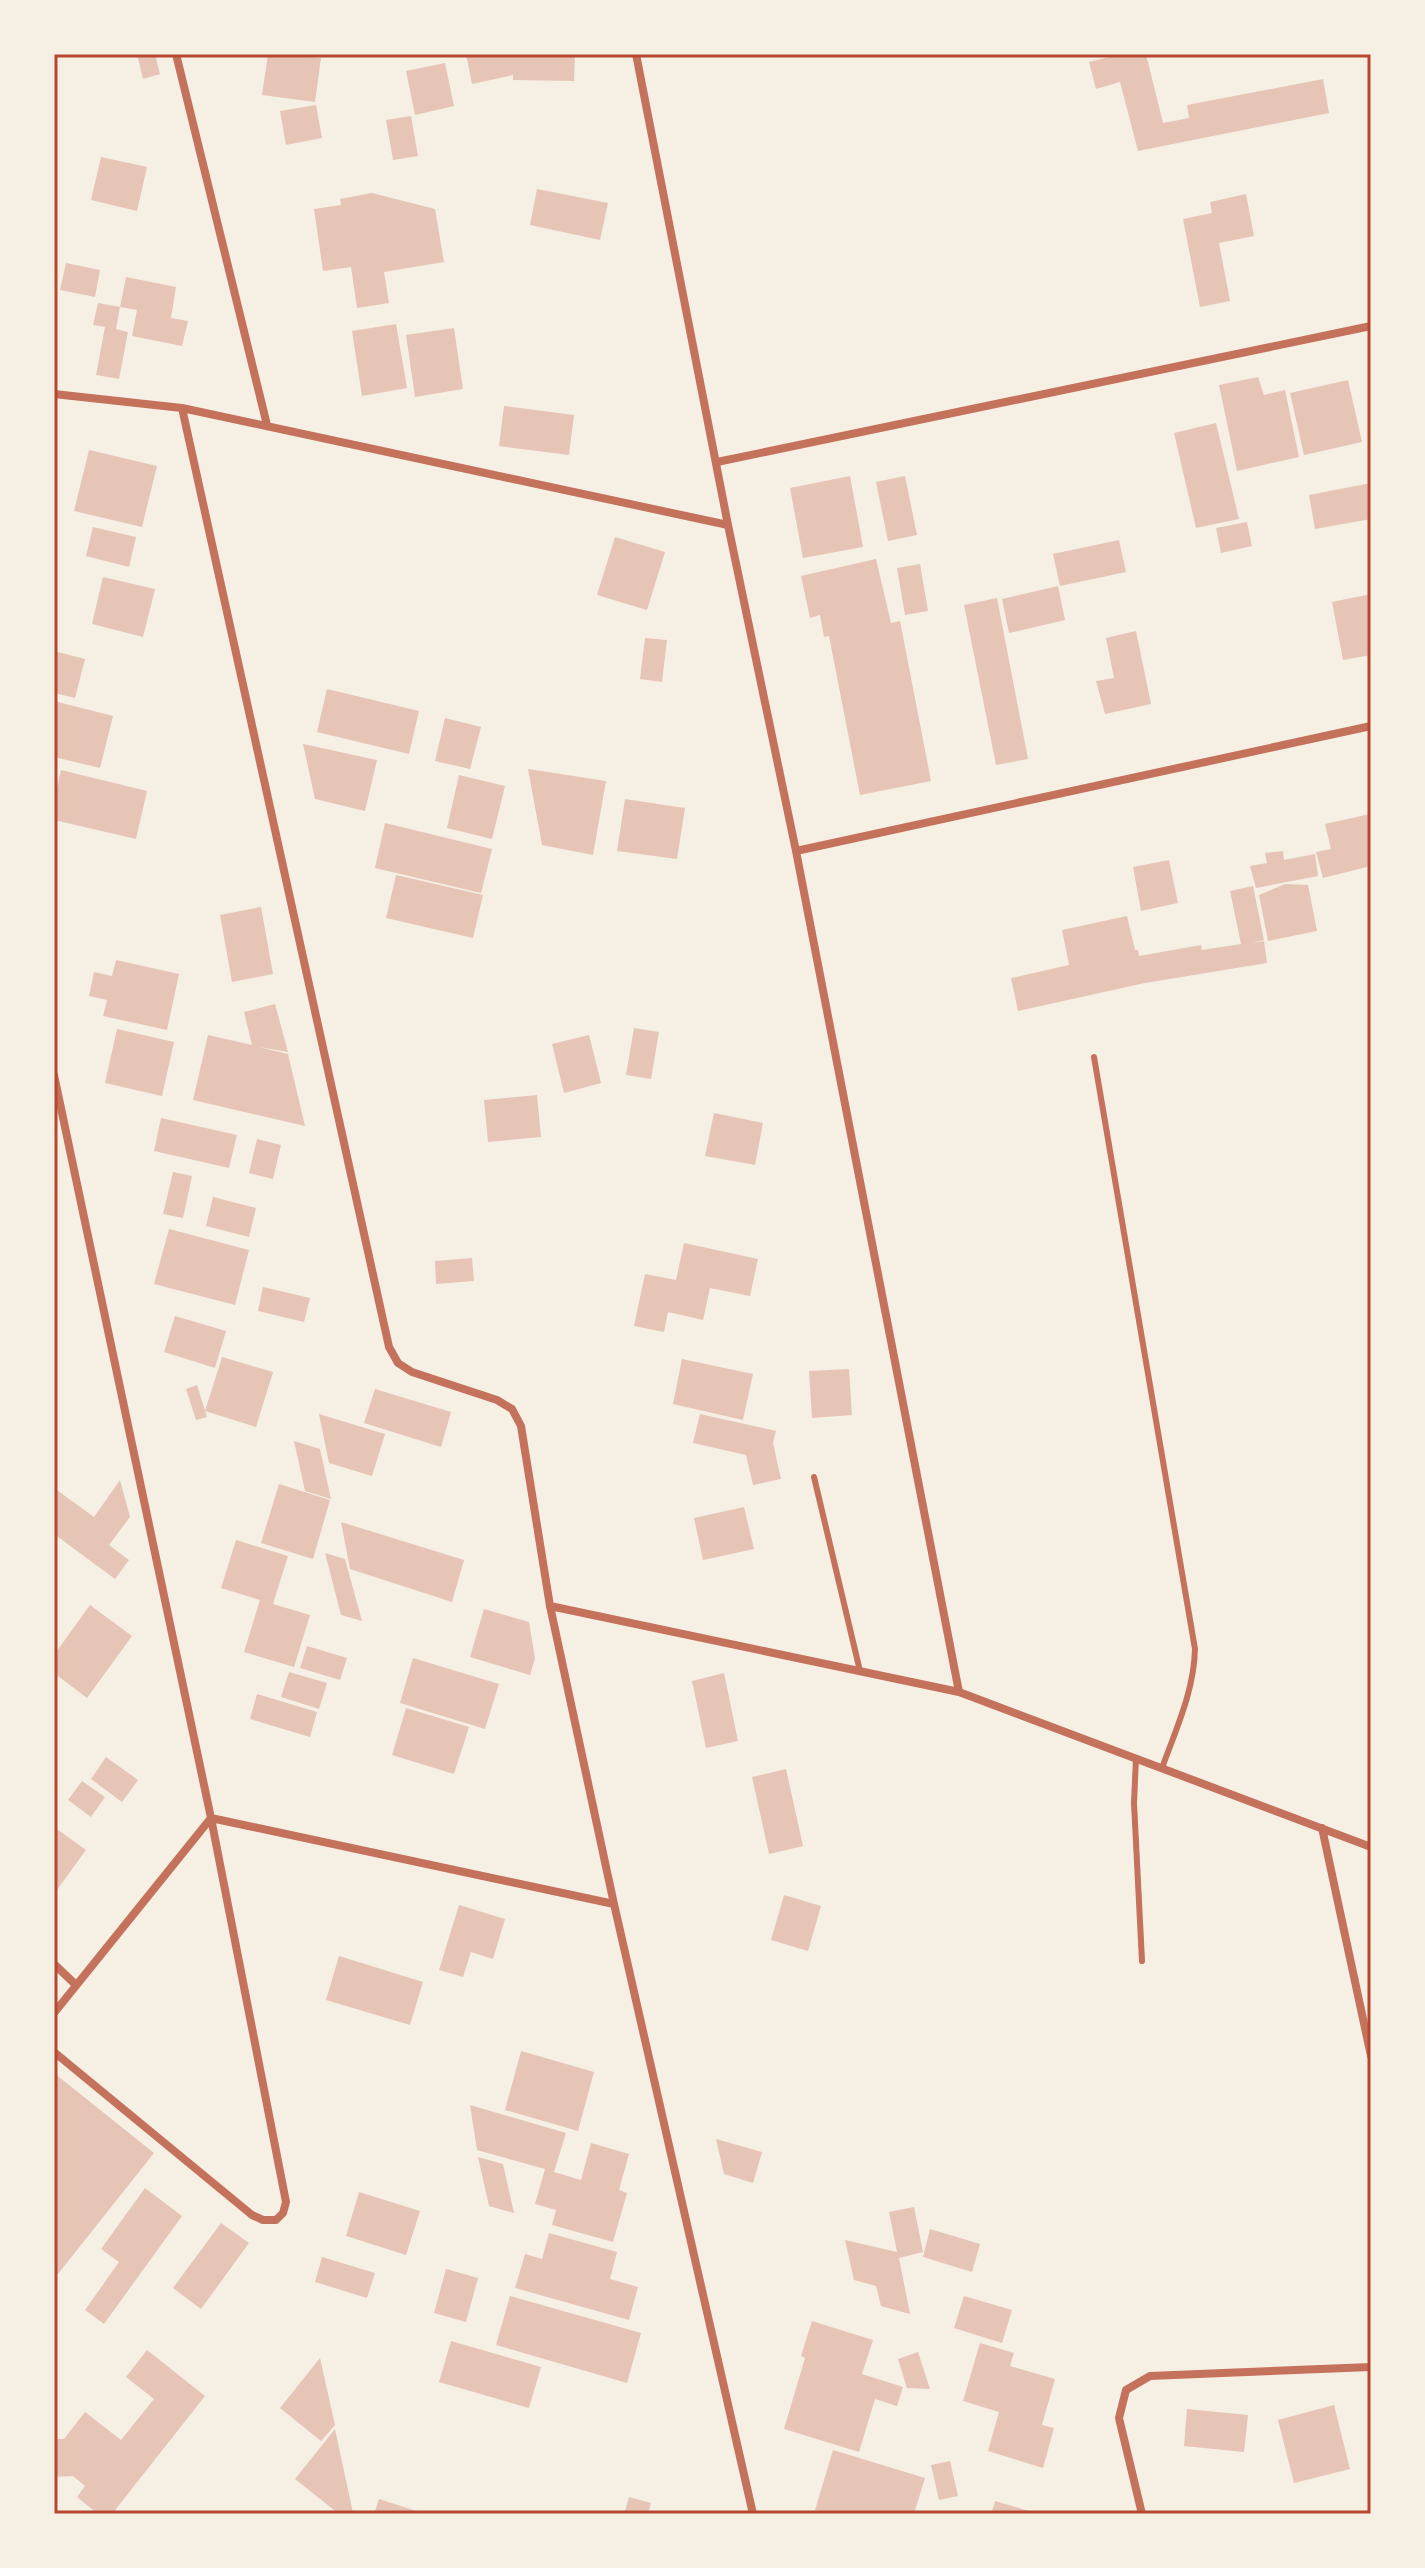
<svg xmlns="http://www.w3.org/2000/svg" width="1425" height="2568" font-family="Barlow,sans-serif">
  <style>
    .building { fill: #e6c5b7 }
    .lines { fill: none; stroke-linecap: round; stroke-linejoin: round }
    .service { stroke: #c5725c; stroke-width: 6 }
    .minor { stroke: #c5725c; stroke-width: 8 }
    .neatline { fill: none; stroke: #b5482f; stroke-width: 3 }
  </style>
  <rect width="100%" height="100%" fill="#f6efe4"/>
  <path class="building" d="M137,54H155L160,74L143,79Z
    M268,54L321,58L315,102L262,95Z
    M466,54H575L574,81L513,80V75L472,84Z
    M1109,54H1146L1163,123L1189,118L1187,105L1323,79L1329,113L1138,151L1120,82L1096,89L1089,62L1109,57Z
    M445,63L454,106L415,115L406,71Z
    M316,105L322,138L286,145L280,111Z
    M411,116L418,156L393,160L386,120Z
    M101,157L147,167L137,211L91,200Z
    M537,189L608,203L600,240L530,225Z
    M372,193L435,209L444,262L384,272L389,303L357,308L351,267L323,271L314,209L341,205L340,199Z
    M1246,194L1254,236L1219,243L1230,301L1200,307L1183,219L1212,213L1210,202Z
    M66,263L100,270L95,297L60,290Z
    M126,277L176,287L171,318L188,321L182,346L132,336L137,310L120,307L116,329L128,332L119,379L96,375L105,327L93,325L98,303L120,307Z
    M396,324L407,388L362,396L352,331Z
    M454,328L463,389L415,397L406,335Z
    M1258,377L1264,395L1285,390L1299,457L1237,471L1219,385Z
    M1348,380L1362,442L1304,455L1290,393Z
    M504,406L574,415L569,455L499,446Z
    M1216,423L1239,519L1196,528L1174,433Z
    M89,450L157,466L142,527L74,511Z
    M850,476L863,547L803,558L790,488Z
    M905,476L917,535L888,541L876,482Z
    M1371,483V519L1315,529L1309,495Z
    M1247,522L1252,546L1221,553L1216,528Z
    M93,527L136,537L129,567L86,556Z
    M615,537L665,552L647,610L597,595Z
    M1119,540L1126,572L1060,586L1053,554Z
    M876,559L891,623L900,621L931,781L860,795L829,636L824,637L820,615L810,618L801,576Z
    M920,564L928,611L905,615L897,568Z
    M103,577L155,589L143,637L92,624Z
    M1058,586L1065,620L1009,633L1002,599Z
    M1371,594V655L1343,660L1332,602Z
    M997,598L1028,759L996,765L964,605Z
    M1136,631L1151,704L1105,714L1096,681L1114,678L1106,638Z
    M645,638L667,640L662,682L640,679Z
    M54,651L85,659L75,698L54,693Z
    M327,689L419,711L409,754L317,732Z
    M54,701L113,716L100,768L54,757Z
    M445,718L481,727L470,769L435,761Z
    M303,744L377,760L365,811L315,799Z
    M528,769L606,781L593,855L542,845Z
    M61,770L147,791L136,839L54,820V800Z
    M459,775L505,786L492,839L447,828Z
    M625,799L685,808L677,859L617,851Z
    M1370,814L1371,866L1323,878L1316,852L1331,849L1325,824Z
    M385,823L492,849L481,893L375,868Z
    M1283,851L1284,860L1315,854L1318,876L1256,888L1250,866L1267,863L1265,853Z
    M1169,860L1178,903L1141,911L1133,867Z
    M396,875L483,895L473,938L386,918Z
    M1285,884L1308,885L1317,931L1268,941L1259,895Z
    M1253,886L1264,940L1251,943L1264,941L1267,963L1145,983L1018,1011L1011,978L1069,965L1062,930L1127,916L1135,950H1138L1139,956L1201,945L1202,950L1241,944L1230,891Z
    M261,907L273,974L232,982L220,915Z
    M116,960L179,974L167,1030L103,1016L107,1000L89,996L94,972L112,976Z
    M275,1004L288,1052L259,1047L288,1054L305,1126L193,1100L208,1035L252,1045L244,1012Z
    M634,1028L659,1032L651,1079L626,1075Z
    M117,1029L174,1042L162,1096L105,1083Z
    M589,1035L601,1083L564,1093L552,1044Z
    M537,1095L541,1137L488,1142L484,1100Z
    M714,1113L763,1123L755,1165L705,1156Z
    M161,1118L237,1135L229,1168L154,1151Z
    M257,1139L281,1145L273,1179L249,1173Z
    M173,1172L192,1176L183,1218L163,1214Z
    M213,1197L256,1208L249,1237L206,1226Z
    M169,1229L249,1250L235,1305L154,1284Z
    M684,1243L758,1259L750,1296L710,1288L703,1320L668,1312L664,1332L634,1326L645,1274L676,1280Z
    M472,1258L474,1281L436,1284L435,1261Z
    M263,1287L310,1298L304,1322L258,1311Z
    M175,1316L226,1331L215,1368L164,1352Z
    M222,1357L273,1372L256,1427L205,1411Z
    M682,1359L753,1374L743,1420L673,1404Z
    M849,1369L852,1415L812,1418L809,1371Z
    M197,1385L207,1417L196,1420L186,1389Z
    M375,1389L451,1412L441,1447L364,1423Z
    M319,1414L385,1434L372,1476L329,1463Z
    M700,1414L776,1431L773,1443L781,1479L753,1485L746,1455L693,1443Z
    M294,1441L320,1449L331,1499L305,1491Z
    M120,1480L130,1517L109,1545L129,1560L115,1579L54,1534V1488L94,1517Z
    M279,1484L330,1500L313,1559L261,1543Z
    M744,1507L754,1549L703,1560L694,1518Z
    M341,1522L464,1560L452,1602L350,1569Z
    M236,1540L288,1556L273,1604L310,1615L294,1667L244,1652L260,1600L221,1588Z
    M325,1553L345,1559L362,1621L341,1615Z
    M90,1605L132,1636L87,1698L54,1673V1655Z
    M484,1609L529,1622L535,1658L530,1675L470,1657Z
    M307,1646L347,1658L340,1680L300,1668Z
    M413,1658L499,1684L485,1729L400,1703Z
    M289,1672L327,1683L319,1709L281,1697Z
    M724,1673L738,1741L706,1748L692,1681Z
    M257,1694L317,1712L310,1737L250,1719Z
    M406,1708L469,1727L454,1774L392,1755Z
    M106,1757L138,1780L122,1802L91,1779Z
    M786,1769L803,1846L769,1854L752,1777Z
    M82,1781L105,1797L91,1817L68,1800Z
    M54,1827L86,1850L54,1894Z
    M784,1895L821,1906L808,1951L771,1940Z
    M459,1905L505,1919L493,1959L471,1952L463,1977L439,1970Z
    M339,1956L423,1982L410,2025L326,2000Z
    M521,2051L594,2072L578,2131L505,2110Z
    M54,2073L154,2153L54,2279Z
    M470,2105L566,2133L554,2172L581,2180L591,2143L629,2154L619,2190L627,2193L613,2242L552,2225L556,2210L535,2204L545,2169L477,2150Z
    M716,2139L762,2152L753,2183L724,2174Z
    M478,2157L503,2164L514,2213L489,2206Z
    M145,2188L182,2216L104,2324L85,2310L119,2262L101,2249Z
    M359,2192L420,2211L406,2255L346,2236Z
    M914,2207L923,2252L899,2258L910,2314L881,2306L876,2286L854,2280L845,2240L897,2252L889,2212Z
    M221,2223L249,2243L201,2309L173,2288Z
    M930,2229L980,2244L972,2272L923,2257Z
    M549,2233L617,2252L610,2279L638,2287L629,2320L515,2288L525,2254L542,2259Z
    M322,2257L375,2273L367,2298L315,2282Z
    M446,2269L478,2278L466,2322L434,2313Z
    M510,2296L641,2333L627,2383L496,2345Z
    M964,2296L1012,2310L1002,2343L954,2328Z
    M812,2321L873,2340L862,2374L903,2387L897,2406L875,2399L859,2452L784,2429L805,2358L801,2356Z
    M451,2341L541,2367L529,2408L439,2382Z
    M980,2343L1014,2353L1010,2366L1055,2379L1042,2425L1054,2428L1043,2468L988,2451L999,2412L963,2401Z
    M147,2350L205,2396L112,2514H98L77,2497L85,2486L73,2476L54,2477V2439H64L85,2412L121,2440L154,2399L126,2377Z
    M918,2352L930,2389L907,2388L898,2359Z
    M320,2358L335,2425L321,2441L280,2408Z
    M1334,2405L1350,2469L1294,2483L1278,2420Z
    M1187,2409L1248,2415L1244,2452L1184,2446Z
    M335,2429L353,2513L352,2514H339L295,2479Z
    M833,2450L925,2478L914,2514H828L815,2510Z
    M950,2461L958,2496L939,2500L931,2465Z
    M629,2497L651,2503L648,2514H624Z
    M379,2499L423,2513V2514H374Z
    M995,2501L1036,2513V2514H991Z"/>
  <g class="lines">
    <path class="service" d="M1094,1057L1195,1649C1194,1691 1176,1729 1162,1768
      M814,1477L860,1671
      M1136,1758L1134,1803L1142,1961"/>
    <path class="minor" d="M176,54L267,425
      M636,54L728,525L796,851L959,1692
      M54,394L182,408L728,525
      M182,408L389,1347L398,1363L412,1372L497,1400L512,1409L521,1426L550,1606L614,1904L753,2514
      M717,462L1371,326
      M796,851L1371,726
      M54,1075L211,1818L286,2202L283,2213L276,2220H263L252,2215L54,2052
      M550,1606L959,1692L1371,1847
      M211,1818L614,1904
      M1322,1828L1371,2056
      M54,1964L76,1985
      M54,2013L211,1818
      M1142,2514L1119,2418L1126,2390L1150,2376L1371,2367"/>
  </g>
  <rect width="1425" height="2568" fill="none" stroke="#f6efe4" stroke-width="112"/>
  <rect x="56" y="56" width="1313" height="2456" class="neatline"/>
</svg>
